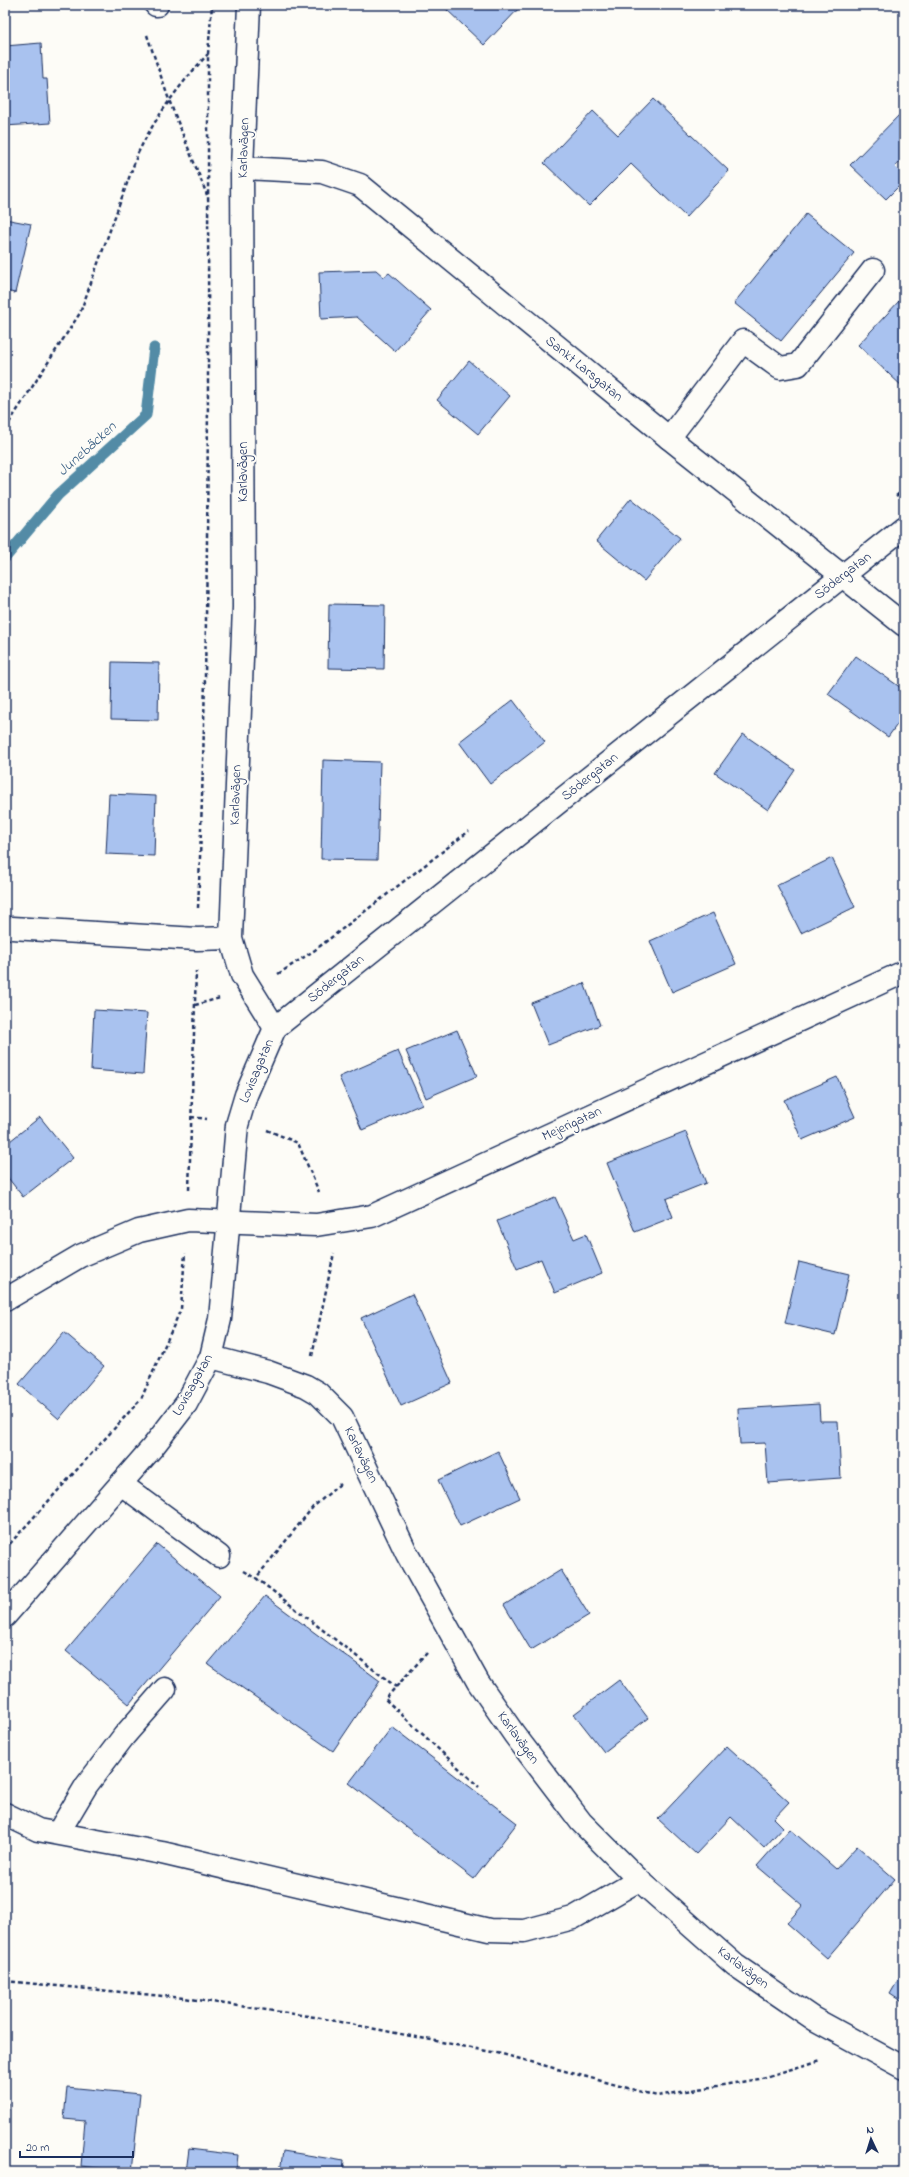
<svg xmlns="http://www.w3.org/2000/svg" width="909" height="2177" font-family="'Indie Flower',sans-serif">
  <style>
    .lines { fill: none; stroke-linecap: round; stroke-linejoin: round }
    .stream { stroke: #538ba6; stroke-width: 11 }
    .building { fill: #a9c2ef; stroke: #1b2f5e }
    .lane-casing { stroke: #1b2f5e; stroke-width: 25 }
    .street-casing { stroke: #1b2f5e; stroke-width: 25 }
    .secondary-casing { stroke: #1b2f5e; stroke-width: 25 }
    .path { stroke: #1b2f5e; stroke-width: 2.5; stroke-dasharray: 4 3; stroke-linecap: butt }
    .lane { stroke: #fdfcf7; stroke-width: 22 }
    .street { stroke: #fdfcf7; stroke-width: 22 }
    .secondary { stroke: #fdfcf7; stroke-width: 22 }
    .labels { text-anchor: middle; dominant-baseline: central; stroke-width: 4; stroke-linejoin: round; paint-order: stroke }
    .street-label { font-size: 14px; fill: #1b2f5e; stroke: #fdfcf7 }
    .water-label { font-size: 15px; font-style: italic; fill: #375d82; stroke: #fdfcf7 }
  </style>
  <rect width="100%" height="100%" fill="#fdfcf7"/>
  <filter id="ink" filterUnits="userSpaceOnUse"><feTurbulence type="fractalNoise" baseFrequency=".025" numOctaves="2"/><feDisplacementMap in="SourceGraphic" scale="8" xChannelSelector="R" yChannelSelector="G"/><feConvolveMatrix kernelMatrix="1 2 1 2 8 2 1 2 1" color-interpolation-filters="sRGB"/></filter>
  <g filter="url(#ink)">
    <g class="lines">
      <path class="stream" d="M5,558L58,495L146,415L154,348"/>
    </g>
    <path class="building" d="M447,5H522L484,45L445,8Z
      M41,43L43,79H47L50,123L5,126V46Z
      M653,99L729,171L686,217L631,164L589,206L544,163L593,111L618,135Z
      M904,110V157L895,167L904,176V181L886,199L850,165Z
      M806,214L854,253L781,341L734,303Z
      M5,219L31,224L15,293L5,291Z
      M376,270L384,277L389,273L431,310L395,351L357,317L321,319L319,272Z
      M900,300L904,303V388L858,345Z
      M469,361L510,396L478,434L437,400Z
      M631,498L680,538L644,581L596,541Z
      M329,604L385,605L384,669L328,668Z
      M856,656L904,690V715L888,737L828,694Z
      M112,662L159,663L158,720L111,719Z
      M513,700L545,742L490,784L459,742Z
      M743,734L795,770L768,810L715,773Z
      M323,760L380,762L377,860L321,859Z
      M109,794L156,796L154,856L106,854Z
      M832,858L855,907L801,933L777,885Z
      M713,913L736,964L672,992L650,941Z
      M584,983L600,1025L548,1045L531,1003Z
      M94,1010L147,1013L143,1074L91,1070Z
      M457,1030L477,1076L426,1098L406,1051Z
      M398,1051L422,1104L362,1130L339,1077Z
      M837,1077L855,1117L802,1140L784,1100Z
      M40,1117L73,1158L23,1197L5,1174V1145Z
      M686,1132L706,1183L666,1199L673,1217L635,1232L607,1163Z
      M555,1197L574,1239L586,1234L602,1273L555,1293L541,1259L517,1269L497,1221Z
      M799,1262L849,1274L835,1335L785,1323Z
      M412,1294L452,1383L401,1406L361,1318Z
      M64,1332L104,1366L59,1419L19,1384Z
      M819,1404L820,1421H838L841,1478L768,1483L765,1443L740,1444L738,1409Z
      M498,1451L520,1498L460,1526L438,1480Z
      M157,1544L220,1596L129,1704L66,1651Z
      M561,1570L589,1615L531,1650L504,1605Z
      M265,1596L380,1681L333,1751L208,1664Z
      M619,1680L648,1718L604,1752L574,1714Z
      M392,1727L517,1823L474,1879L349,1783Z
      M727,1746L789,1802L774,1818L783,1827L764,1848L731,1817L696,1854L658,1819Z
      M790,1829L836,1869L857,1846L895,1879L827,1958L787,1923L803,1905L757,1866Z
      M904,1970V2003L890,1994Z
      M67,2087L140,2094L132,2172L81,2166L85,2121L64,2119Z
      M5,2103H8L5,2160Z
      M189,2149L238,2155L236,2172H186Z
      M283,2151L344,2161L343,2172H280Z"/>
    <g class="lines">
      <g class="lane-casing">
        <path id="lane" d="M669,438L743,341L780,368L798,365L873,270
          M121,1484L219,1556
          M5,1814L38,1830L162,1853L489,1930L524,1931L573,1918L639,1880
          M58,1833L86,1786L124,1736L165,1689"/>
      </g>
      <g class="street-casing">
        <path id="street" d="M156,5H157
          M249,5L242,168L244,607L231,938L242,975L275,1028
          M242,168L322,172L360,185L669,438L904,625
          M12,928L197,939L231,938
          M5,1300L80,1256L139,1231L188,1220L316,1225L372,1216L904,972
          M211,1357L268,1372L306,1386L318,1393L342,1417L407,1554L478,1682L514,1734L581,1822L639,1880L735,1965L814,2019L904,2068"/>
      </g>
      <g class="secondary-casing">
        <path id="secondary" d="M5,1616L152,1448L186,1404L211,1357L220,1319L237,1125L246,1095L275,1028L904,527"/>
      </g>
      <path class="path" d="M147,35L169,100L207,195
        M5,429L80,313L138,153C156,116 180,84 208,54
        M896,496L904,490
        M198,908C210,624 208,339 208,54L212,5
        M278,974L315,950L469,831
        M195,1005L220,998
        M191,1117L207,1119
        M267,1130L298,1143L319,1192
        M189,1190L196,971
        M312,1356L334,1253
        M340,1484L313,1507L256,1578L396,1687
        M5,1549L141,1399L181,1309L185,1253
        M244,1571L256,1578
        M427,1653L385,1699L479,1787
        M5,1981L184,1998L315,2017L502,2054L657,2096L759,2079L821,2060"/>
      <use href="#lane" class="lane"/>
      <use href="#street" class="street"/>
      <use href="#secondary" class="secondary"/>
    </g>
  </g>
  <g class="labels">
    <g class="street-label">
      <text transform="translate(244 148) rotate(-88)">Karlavägen</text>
      <text transform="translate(584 369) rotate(39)">Sankt Larsgatan</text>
      <text transform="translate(243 472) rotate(-90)">Karlavägen</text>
      <text transform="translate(843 576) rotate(-38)">Södergatan</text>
      <text transform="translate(590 777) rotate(-39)">Södergatan</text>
      <text transform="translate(236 795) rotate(-88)">Karlavägen</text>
      <text transform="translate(336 979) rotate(-39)">Södergatan</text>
      <text transform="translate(257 1071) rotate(-67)">Lovisagatan</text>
      <text transform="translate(572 1124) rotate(-25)">Mejerigatan</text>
      <text transform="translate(193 1385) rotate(-61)">Lovisagatan</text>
      <text transform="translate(361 1455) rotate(64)">Karlavägen</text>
      <text transform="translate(518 1738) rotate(54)">Karlavägen</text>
      <text transform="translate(743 1968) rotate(37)">Karlavägen</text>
    </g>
    <g class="water-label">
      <text transform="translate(87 449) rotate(-42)">Junebäcken</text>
    </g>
  </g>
  <rect width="909" height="2177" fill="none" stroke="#fdfcf7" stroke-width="20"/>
  <rect x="10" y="10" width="889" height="2157" fill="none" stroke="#1b2f5e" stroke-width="1.5" filter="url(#ink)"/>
  <g transform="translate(871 2139) rotate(356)" stroke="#fdfcf7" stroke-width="3" paint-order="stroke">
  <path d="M0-3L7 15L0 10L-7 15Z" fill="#1b2f5e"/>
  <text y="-6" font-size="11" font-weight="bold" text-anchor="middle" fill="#1b2f5e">N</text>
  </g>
  <path d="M20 2151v6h113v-6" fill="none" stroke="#1b2f5e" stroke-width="2"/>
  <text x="26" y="2151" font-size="12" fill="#1b2f5e" stroke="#fdfcf7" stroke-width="3" paint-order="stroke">20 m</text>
</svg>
